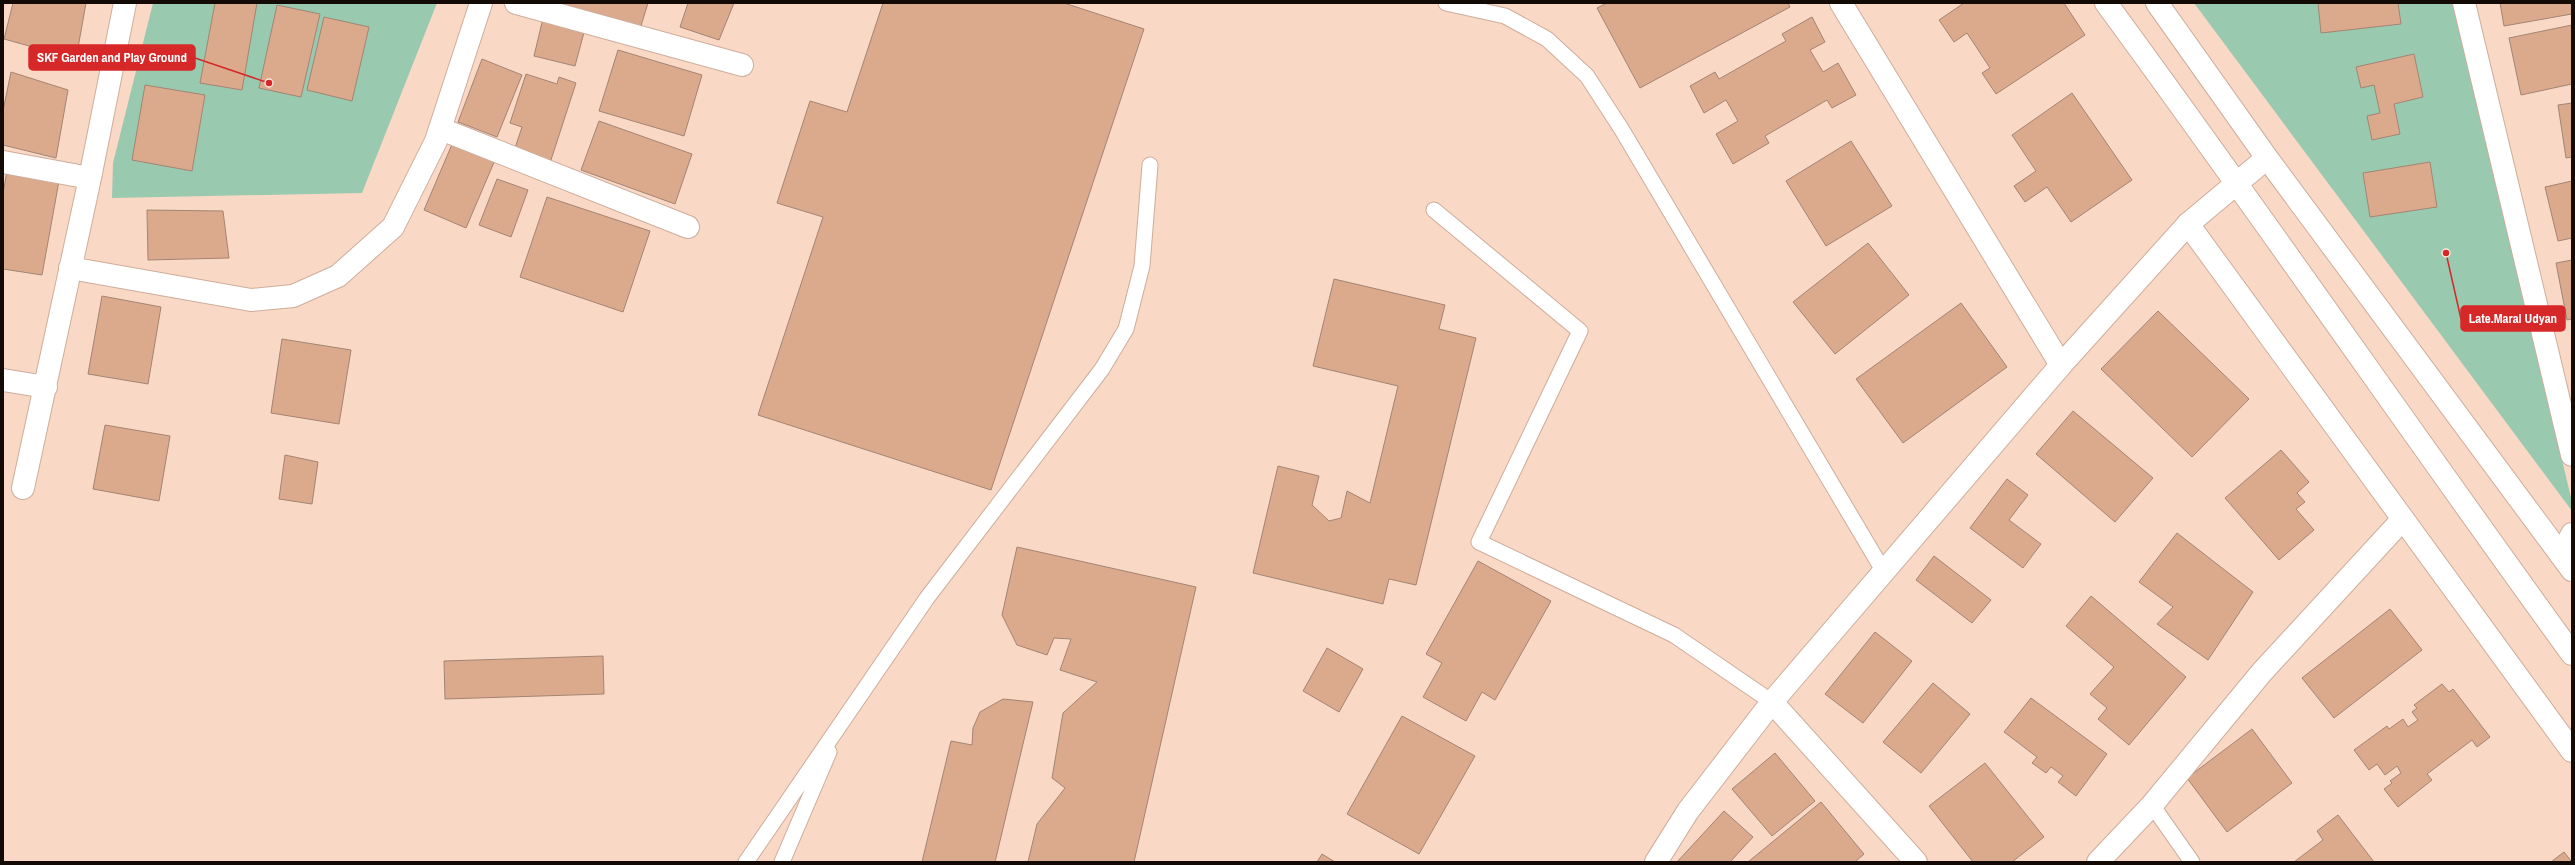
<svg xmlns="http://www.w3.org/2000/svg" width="2575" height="865" font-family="'Archivo Narrow',sans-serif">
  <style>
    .green { fill: #99cab0 }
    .building { fill: #dbaa8d; stroke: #a38473 }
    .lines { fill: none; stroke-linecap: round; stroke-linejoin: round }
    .lane-casing { stroke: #cdad9b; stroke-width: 17 }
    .street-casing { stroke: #cdad9b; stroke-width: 24 }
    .secondary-casing { stroke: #cdad9b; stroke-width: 24 }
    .lane { stroke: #fff; stroke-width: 15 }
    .street { stroke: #fff; stroke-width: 22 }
    .secondary { stroke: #fff; stroke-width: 22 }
    .leader { fill: none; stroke: #d62828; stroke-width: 1.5 }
    .callout-dot { fill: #d62828; stroke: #fde9dd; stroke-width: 1.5 }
    .callout { fill: #d62828; stroke: #d62828; stroke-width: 1.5 }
    .callout-label { font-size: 13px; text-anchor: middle; font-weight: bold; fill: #fff }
  </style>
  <rect width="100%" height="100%" fill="#fad8c6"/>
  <path class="green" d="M153,3H437L362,193L112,198L113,163Z
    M2194,3H2453L2572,502V511Z"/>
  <path class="building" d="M13,3H86L76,59L4,39Z
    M215,3H257L242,90L200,83Z
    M552,3H648L640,29Z
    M688,3H734L719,40L680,27Z
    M883,3H1064L1144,29L991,490L758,415L823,217L777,203L810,101L847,112Z
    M1607,3H1788L1790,7L1640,88L1597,8Z
    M1964,3H2064L2085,35L1996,94L1982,73L1990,68L1967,33L1954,42L1939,20Z
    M2318,3H2398L2401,24L2321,33Z
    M2500,3H2572V14L2504,26Z
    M277,5L320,14L301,97L259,88Z
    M544,14L586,25L575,66L534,56Z
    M324,17L369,27L352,101L307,90Z
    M1812,17L1825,42L1810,50L1823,72L1838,63L1856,95L1832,108L1827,100L1765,136L1769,143L1733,164L1716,134L1738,121L1726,100L1704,113L1690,86L1715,72L1719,79L1786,41L1782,34Z
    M2572,25V84L2521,95L2509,38Z
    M618,50L702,75L684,136L599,111Z
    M2414,54L2423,97L2394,104L2400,134L2372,140L2367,116L2380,113L2374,85L2361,88L2356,67Z
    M482,59L522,75L497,137L458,122Z
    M11,72L68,90L56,158L3,145V111Z
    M526,74L557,84L559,77L576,83L550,163L514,151L522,127L510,123Z
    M145,85L205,95L192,171L132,160Z
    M2072,93L2132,180L2071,222L2047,187L2025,202L2014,186L2036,171L2012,135Z
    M2572,103V157L2566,158L2558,105Z
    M599,121L692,154L675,204L581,170Z
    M1851,141L1892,206L1826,246L1786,181Z
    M453,142L495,160L466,228L424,210Z
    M2430,162L2437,207L2370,217L2363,173Z
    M7,171L59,181L42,275L3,269V193Z
    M497,179L528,190L511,237L479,225Z
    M2572,181V238L2558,241L2545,187Z
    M547,197L650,231L623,312L520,277Z
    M147,210L223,211L229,258L148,260Z
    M1868,243L1909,295L1835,354L1793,302Z
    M2572,260V319L2567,320L2556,263Z
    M1334,279L1445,305L1439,329L1476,338L1416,585L1389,579L1383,604L1253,573L1278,466L1319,476L1312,505L1329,521L1341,518L1347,491L1370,503L1398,386L1313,366Z
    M102,296L161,307L148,384L88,374Z
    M1961,303L2007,367L1903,443L1856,379Z
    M2158,311L2249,399L2192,457L2101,369Z
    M282,339L351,350L339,424L271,413Z
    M2073,411L2153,478L2115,522L2036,454Z
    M105,425L170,436L159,501L93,489Z
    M2281,450L2309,482L2297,493L2305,502L2296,509L2314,530L2279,560L2225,498Z
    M285,455L318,462L312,504L279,499Z
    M2007,479L2028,495L2009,520L2041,544L2023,568L1970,528Z
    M2177,533L2253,592L2208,660L2157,624L2173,607L2139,582Z
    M1017,547L1196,587L1134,862H1028L1037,824L1065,788L1052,778L1063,713L1097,682L1060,670L1071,639L1054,638L1047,655L1017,645L1002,615Z
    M1934,556L1991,600L1972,623L1916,580Z
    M1478,561L1551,601L1495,700L1482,692L1466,721L1423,697L1442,663L1426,654Z
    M2091,596L2186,677L2129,745L2098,719L2107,708L2090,694L2114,667L2066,626Z
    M2390,609L2422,650L2334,718L2302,678Z
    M1875,632L1912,661L1863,723L1825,694Z
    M1327,648L1363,669L1339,712L1303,691Z
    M603,656L604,694L445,699L444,661Z
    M1933,683L1970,714L1921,773L1883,742Z
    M2442,684L2449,692L2453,689L2490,737L2477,747L2472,740L2427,774L2432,780L2398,807L2384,789L2392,783L2390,781L2401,773L2397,766L2385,775L2377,764L2369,770L2354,750L2387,726L2389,729L2403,719L2408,727L2418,720L2412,712L2417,708L2414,705Z
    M2031,698L2107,754L2076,796L2058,782L2063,776L2051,767L2046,773L2032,763L2037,757L2004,732Z
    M1003,699L1033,702L995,862H922L951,741L972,745L973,728L980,712Z
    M1402,716L1475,756L1419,854L1347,814Z
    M2252,729L2292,783L2227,832L2187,778Z
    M1775,753L1815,801L1772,836L1732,789Z
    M1985,763L2044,837L2012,862H1973L1929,806Z
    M1821,802L1864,854L1855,862H1748Z
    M1724,811L1753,837L1730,862H1677Z
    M2338,815L2374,862H2294L2323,840L2317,831Z
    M2564,852L2572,862H2551Z
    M1322,854L1335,862H1317Z"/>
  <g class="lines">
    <g class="lane-casing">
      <path id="lane" d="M1446,3L1505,16L1547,39L1587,76L1622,130L1884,572
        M1434,210L1580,331L1479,542L1674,635L1772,702
        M2152,805L2192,862
        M746,862L927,598L1102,369L1126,329L1142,266L1150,165
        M782,862L829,752"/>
    </g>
    <g class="street-casing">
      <path id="street" d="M516,3L742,65
        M1841,3L2061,365
        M2464,3L2572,455
        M441,129L688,227
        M3,162L90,178
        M2188,224L2572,751
        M70,268L251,300L293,296L338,276L393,227L436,141L481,3
        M3,380L46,387
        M23,488L90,178L125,3
        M2561,555L2572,534
        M1772,702L1916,862
        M2098,862L2152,805L2262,672L2402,520"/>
    </g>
    <g class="secondary-casing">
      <path id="secondary" d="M2106,3C2264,218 2415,438 2572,654
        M2157,3L2267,158L2572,570
        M1656,862L1688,811L1772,702L2061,365L2188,224L2267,158"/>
    </g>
    <use href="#lane" class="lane"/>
    <use href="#street" class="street"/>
    <use href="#secondary" class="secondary"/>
  </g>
  <path class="leader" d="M269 83L195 58M2446 253L2461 319"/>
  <g class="callout-dot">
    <circle cx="269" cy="83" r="4"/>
    <circle cx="2446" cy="253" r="4"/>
  </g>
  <g class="callout">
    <rect x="29" y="45" width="166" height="25" rx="4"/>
    <rect x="2461" y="306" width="104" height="25" rx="4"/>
  </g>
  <g class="callout-label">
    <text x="112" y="62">SKF Garden and Play Ground</text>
    <text x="2513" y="323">Late.Maral Udyan</text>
  </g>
  <rect width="2575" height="865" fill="none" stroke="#140a05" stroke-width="8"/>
</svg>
